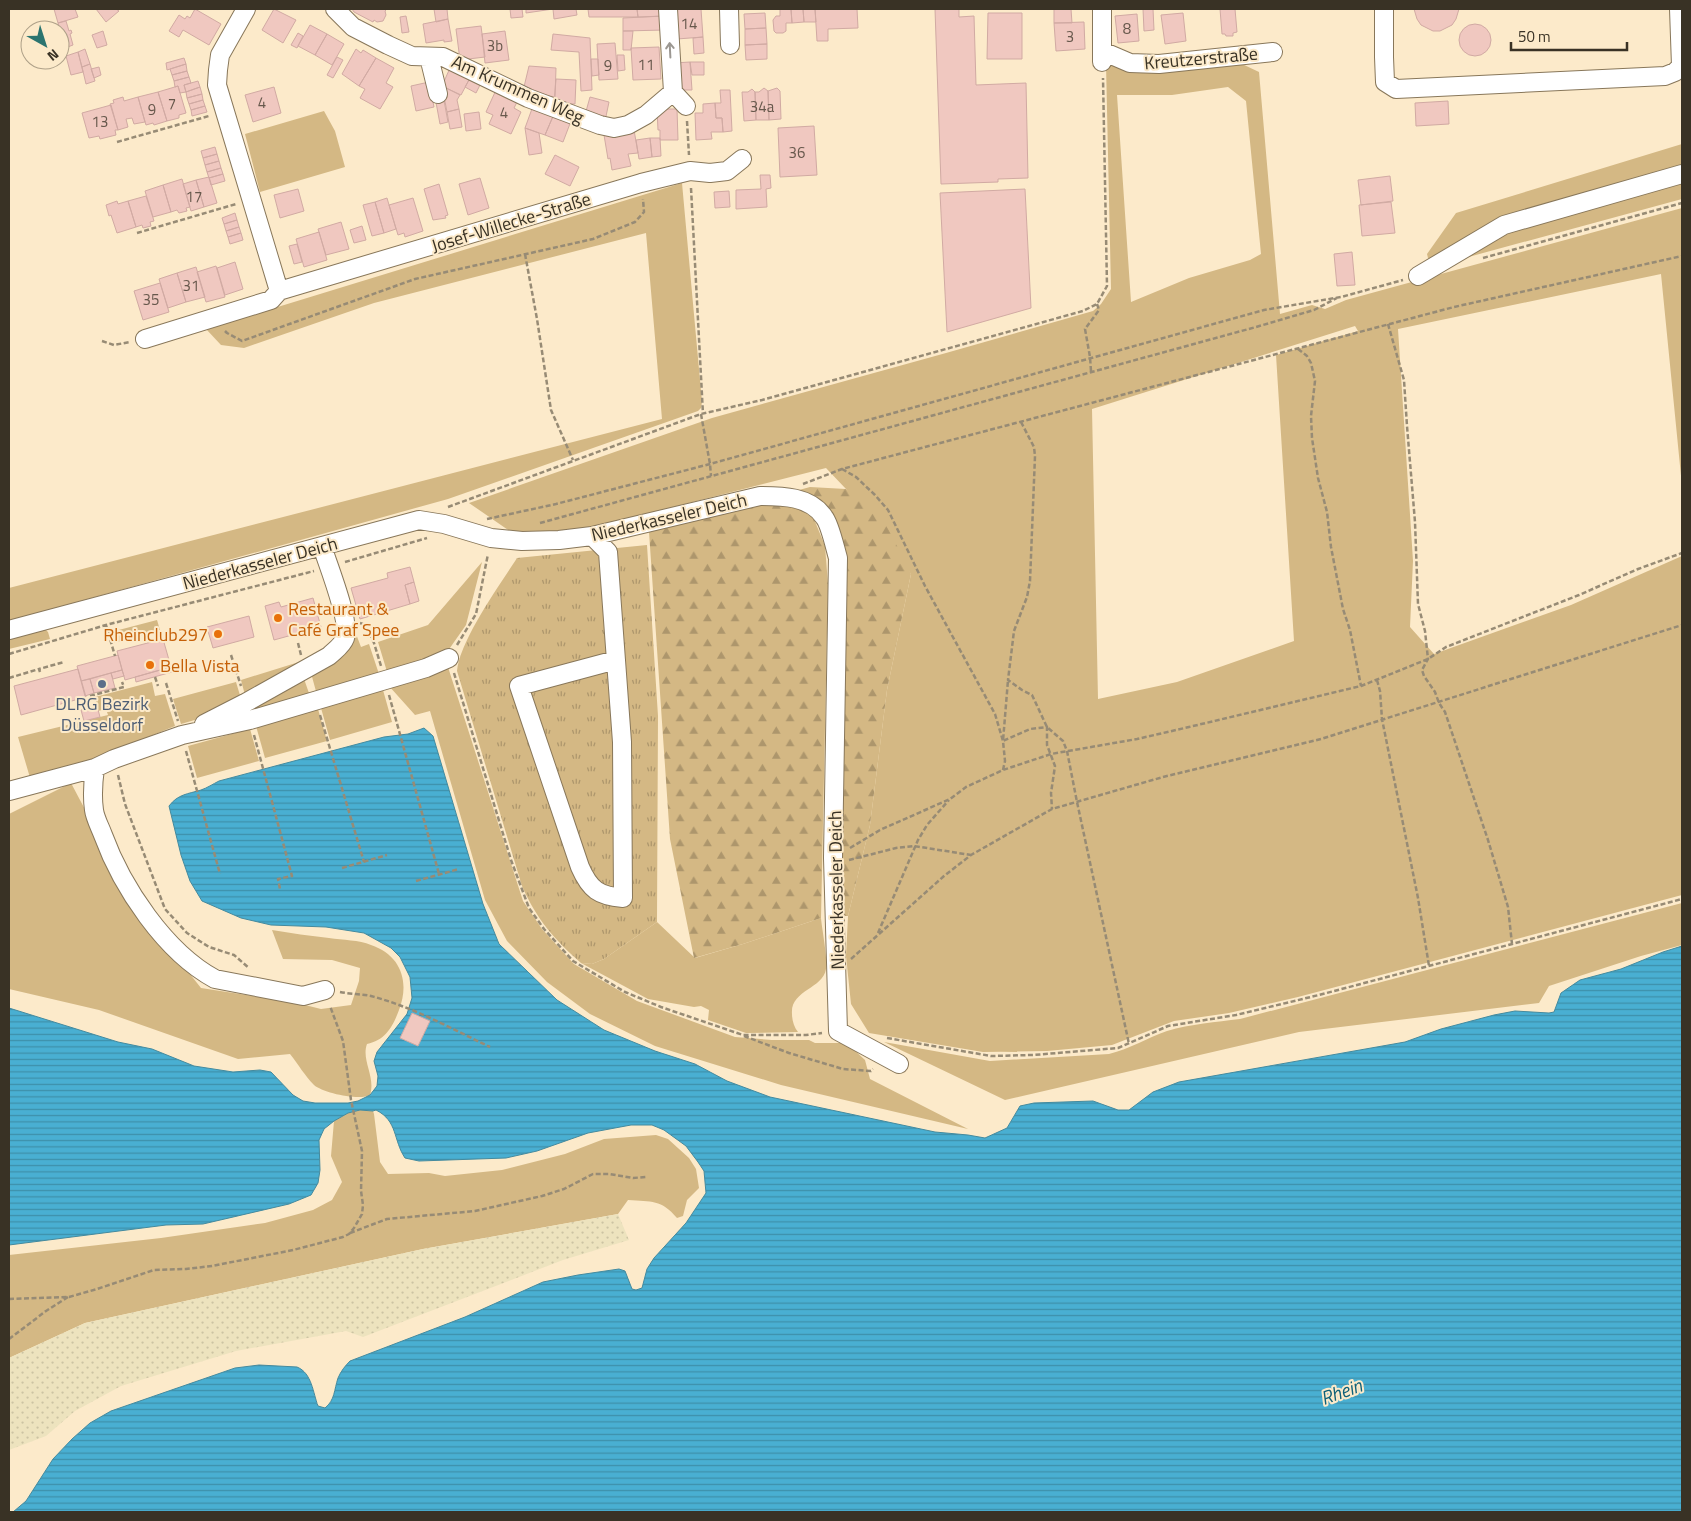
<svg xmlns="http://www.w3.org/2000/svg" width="1691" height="1521" font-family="'Titillium Web',sans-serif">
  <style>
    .grass { fill: #d4b884; fill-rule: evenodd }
    .forest { fill: url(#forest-firs) }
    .sand { fill: url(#sand-dots) }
    .park { fill: url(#park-tufts) }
    .water { fill: url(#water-rules); stroke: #448a9e }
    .building { fill: #f0c8c0; stroke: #d1aaa3 }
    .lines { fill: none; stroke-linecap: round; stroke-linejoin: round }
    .minor-casing { stroke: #88775a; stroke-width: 20 }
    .path { stroke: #978b75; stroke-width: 2.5; stroke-dasharray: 5 2.5; stroke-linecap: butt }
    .minor { stroke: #fff; stroke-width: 18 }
    .oneway { stroke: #9c9892 }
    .food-dot { fill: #e8710a; stroke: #fceaca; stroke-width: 2 }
    .service-dot { fill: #5c6f8a; stroke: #fceaca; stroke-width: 2 }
    .labels { text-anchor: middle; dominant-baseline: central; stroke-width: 4; stroke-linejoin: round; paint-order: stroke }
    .number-label { font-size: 15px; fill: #67584c }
    .street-label { font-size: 18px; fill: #393225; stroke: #fceaca }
    .food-label { font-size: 18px; fill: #c56008; stroke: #fceaca; text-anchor: start }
    .service-label { font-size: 18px; fill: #4e5e75; stroke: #fceaca }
    .water-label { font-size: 19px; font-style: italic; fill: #0f6179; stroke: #fceaca }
  </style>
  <defs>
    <pattern id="forest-firs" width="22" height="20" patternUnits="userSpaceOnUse" patternTransform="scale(1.25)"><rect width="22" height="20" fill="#d4b884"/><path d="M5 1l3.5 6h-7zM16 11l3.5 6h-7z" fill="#ad966c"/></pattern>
    <pattern id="sand-dots" width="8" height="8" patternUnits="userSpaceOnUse" patternTransform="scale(1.25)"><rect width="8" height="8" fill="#ede3be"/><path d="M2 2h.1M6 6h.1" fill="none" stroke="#ccc3a3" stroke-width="1.8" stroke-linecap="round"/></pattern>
    <pattern id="park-tufts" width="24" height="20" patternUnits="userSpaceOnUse" patternTransform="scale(1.25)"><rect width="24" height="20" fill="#d4b884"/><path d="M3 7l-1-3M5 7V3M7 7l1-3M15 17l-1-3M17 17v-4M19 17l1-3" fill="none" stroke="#ad966c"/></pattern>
    <pattern id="water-rules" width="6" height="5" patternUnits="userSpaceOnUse" patternTransform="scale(1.25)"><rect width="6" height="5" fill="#49afd2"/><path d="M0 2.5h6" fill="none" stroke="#3e8faa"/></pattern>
  </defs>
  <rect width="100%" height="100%" fill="#fceaca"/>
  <path class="grass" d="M1240,63L1259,72L1280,314L1312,305L1325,309L1346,300L1682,208V486L1661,274L1398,329L1413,561L1410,627L1434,654L1571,605L1682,556V895L1298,997L1229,1013L1174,1021L1112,1045L1047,1051L983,1052L869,1033L851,1004L846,956L848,916L870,825L887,690L911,574L846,489L826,468L595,527L517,536L469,503L712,418L946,353L1093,311L1101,304L1111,289L1106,64ZM1228,87L1246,101L1261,254L1250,260L1189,278L1131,302L1117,95H1172ZM1355,326L1358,331L1276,355L1294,641L1177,682L1098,699L1092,409Z
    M324,111L335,131L345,167L260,192L245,134Z
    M1682,144V170L1437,259L1428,258L1427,254L1456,213Z
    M1682,180V199L1450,262L1491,236Z
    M682,183L702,402L701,408L698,411L448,499L9,621V588L662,419L646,233L374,303L244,348L221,345L206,329Z
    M482,562L466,625L445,655L388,675L378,642L428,625Z
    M157,620L160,630L114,643L111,632Z
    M353,626L361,647L369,644L380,677L317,695L311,673Z
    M45,629L48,632L50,639L9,649V638Z
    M299,662L301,669L246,699L241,680Z
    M447,664L523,901L542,929L574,964L637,1001L735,1037L772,1040H809L815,1043H842L850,1046L865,1060L870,1079L968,1129L781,1085L655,1046L590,1014L547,982L507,941L485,900L430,711L415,715L389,686Z
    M303,676L310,696L252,713L249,706Z
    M152,682L155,696L165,694L175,726L87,762L31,781L18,737L108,715L106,709L98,711L95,697Z
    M236,682L242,702L215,714L181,724L173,699Z
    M383,690L392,722L330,740L321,708Z
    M318,709L327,741L265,758L256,726Z
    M250,729L259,761L197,778L188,746Z
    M71,783L136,906L201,988L297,1003L321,1009L351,1005L359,981L360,968L332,960L283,959L272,930C291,933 310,936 329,938C343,940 359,940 371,945C401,955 410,982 399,1010C393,1026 386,1040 367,1044C361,1060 376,1077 370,1095C360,1101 323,1093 314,1085C305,1076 298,1064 290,1054L238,1059L99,1010L9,989V814Z
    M1682,903V945L1641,956L1549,986L1539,1003L1299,1032L1005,1100L884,1042L990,1061L1109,1054C1130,1049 1147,1038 1167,1031C1191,1024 1216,1022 1240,1019Z
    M821,918C822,929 828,960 826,969C823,989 790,990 792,1014C792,1020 794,1027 798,1032L746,1033L708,1020L709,1010L701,1006L694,1007L648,999L581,963L592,964L604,959L657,922L695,958L743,944Z
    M360,1110L373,1111L374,1114L380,1162L388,1174L429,1173L445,1176L502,1170L565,1154L604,1139L656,1135L668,1139L689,1158L696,1169L699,1188L687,1200L683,1216L677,1218C661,1199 652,1202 628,1200L618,1214L423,1249L85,1323L9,1358V1255L161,1238L265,1223L313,1210L332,1200L342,1182L331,1156L334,1121L348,1113Z"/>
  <path class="forest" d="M810,487L846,489L885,522L911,574L887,690L870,825L848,916H844L842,796L845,572L819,504L804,492L799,490Z
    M781,502L804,508L814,519L825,546L828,584L821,918L743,944L694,958L670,839L649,532L746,505Z"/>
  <path class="sand" d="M618,1214L629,1240L563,1260L363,1337L346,1331L236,1351L121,1386L75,1411L46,1436L9,1450V1358L85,1323L423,1249Z"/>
  <path class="park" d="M647,545L658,716L657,922L604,959L592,964L581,963C554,939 537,920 522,886L457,671C460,640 499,586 517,558Z"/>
  <path class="water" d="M424,728L433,736L483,904L499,944L557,1000L604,1030L655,1051L695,1064L727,1081L770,1097L935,1132L968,1135L985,1138L1007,1128L1020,1106L1034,1103L1093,1101L1118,1110H1129L1153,1092L1179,1082L1405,1042L1441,1029L1494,1015L1515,1011L1549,1013L1554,1012L1561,993L1580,980L1621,969L1663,952L1682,946V1512H13L26,1501L53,1459L72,1439L90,1423L111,1411L235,1368L259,1365L297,1367C312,1373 313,1393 318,1406L325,1408C335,1400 334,1390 338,1378C341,1371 345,1366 350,1361L465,1317L543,1282L578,1275L619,1269L625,1271L632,1289L636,1290L642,1288L647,1269L654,1258L686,1223L706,1193L704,1171L698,1162L686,1146L664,1130L652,1125H631L588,1133L537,1151L506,1158L419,1161L405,1158C393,1140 398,1121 376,1110L373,1111L360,1110L348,1113L334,1121L324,1129L319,1140L320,1170L318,1183L311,1195L289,1204L203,1224L166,1225L9,1245V1008L118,1042L152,1049L194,1066L233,1072L260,1070L271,1072L293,1095L303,1101L315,1103H348L358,1101L370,1095L377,1086L378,1076L374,1061L377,1052L407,1014L412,998L410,977L400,957L391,948L364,933L326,927L271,925L241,918L202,901L190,881L181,855L169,806C178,794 188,794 201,790C207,788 213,784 219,781L384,737L408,734Z"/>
  <path class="building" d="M54,9H75L78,17L58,23Z
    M96,9H116L119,11L106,22Z
    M195,9L221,24L209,45L183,30L179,37L169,31L179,15L185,19L187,16L190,18Z
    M274,9L296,20L283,43L262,30Z
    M352,9H387L385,11L386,15L383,21L377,22L374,20L373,22L354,12Z
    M434,9H447L448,19L436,22Z
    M510,9H522L523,17L511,18Z
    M526,9H553L526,13Z
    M553,9H576L577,15L554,19Z
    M588,9H637L638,17H589Z
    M637,9H664V16L638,17Z
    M675,9H701L703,37L677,39Z
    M780,9H791L792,23H786V31L783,33H776L774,31L773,20L776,16H780Z
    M791,9H803L804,22L792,23Z
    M803,9H815L816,22H804Z
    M815,9H857L858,28L828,29V41H817Z
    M935,9H959V17L974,16L976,85L1026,83L1028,178L998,179V182L941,184Z
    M1054,9H1071L1072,23H1054Z
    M1143,9H1153L1154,30L1144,31Z
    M1220,9H1235L1237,32L1233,33V36H1226L1225,34H1222Z
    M1414,9H1459L1456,19L1452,25L1440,31H1433L1421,25L1417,19Z
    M765,13L766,28L745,29L744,14Z
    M988,13H1022V59H987Z
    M1183,13L1186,41L1165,44L1161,15Z
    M1137,14L1139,41L1118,43L1115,16Z
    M406,16L409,32L402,33L400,17Z
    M664,16L665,30L623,31V18Z
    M448,19L452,41L444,42V40L426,43L423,24Z
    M66,21L69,31L71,30L72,33L70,34L73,45L65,48L58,23Z
    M1084,22L1085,49L1056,51L1054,23Z
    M1459 40a16 16 0 1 1 32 0a16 16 0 1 1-32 0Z
    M310,25L327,34L315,55L298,46Z
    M481,26L485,57L460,60L456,29Z
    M766,28L767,44L745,45V29Z
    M103,31L107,45L97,48L92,35Z
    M505,31L509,60L485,63L482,34Z
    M623,31H633L631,50H623Z
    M298,33L303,36L297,48L291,45Z
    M327,34L344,44L332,65L315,55Z
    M553,34L590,38L592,90L581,91L579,52L551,50Z
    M703,37L704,53L694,54L693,38Z
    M615,43L618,79L599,80L597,44Z
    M767,44V59L746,60L745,45Z
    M659,47L661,79L633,80L631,48Z
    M85,49L90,64L82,67L78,52Z
    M356,49L361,53L363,50L376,58L359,86L342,74Z
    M78,52L83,72L71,75L66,56Z
    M617,55H624L625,70L618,71Z
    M337,57L343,60L333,78L327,75Z
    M184,58L186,64L167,70L166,63Z
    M376,58L394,68L386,83L393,87L380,109L360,98L365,89L359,86Z
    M591,59H598L599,75L592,76Z
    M690,62L692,90H675L674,63Z
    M690,62H704V75H692Z
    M90,64L95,81L86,84L82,67Z
    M186,64L187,71L172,75L170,69Z
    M529,66L556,68L555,97L523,91Z
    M99,67L101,75L94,78L91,69Z
    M450,68L470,78L461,95L442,86Z
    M187,71L189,77L174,81L172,75Z
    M189,77L191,83L184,85L186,92L180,93L178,86L175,87L174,81Z
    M470,78L481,83L476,93L465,87Z
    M556,79L576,80L575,104L554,103Z
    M198,81L200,87L186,92L184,85Z
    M429,82L434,107L416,111L411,86Z
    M178,86L186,113L179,115V118L167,121L158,92Z
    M442,86L460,95L457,100L459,109L447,112Z
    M200,87L202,94L187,98L186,92Z
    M274,87L281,113L253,122L245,95Z
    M764,88L768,91L769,120H756L755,92H759Z
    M777,88L780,91L781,119L769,120L768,91Z
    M752,89L755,92L756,120L744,121L742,92H748Z
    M496,90L518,100L514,108L521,112L511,134L489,124L493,115L486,112Z
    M720,90H730L732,131L723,132L722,118H716L715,103H721Z
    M158,92L167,121L154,125L153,123L146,125L138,97Z
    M202,94L203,100L189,104L187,98Z
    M443,95L448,122L440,124L435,97Z
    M123,97L124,101L138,97L145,122L134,124L132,118L126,119L128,127L118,130L110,104L114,103L113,100Z
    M590,97L609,102L605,121L585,115Z
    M203,100L205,106L191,110L189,104Z
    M1448,101L1449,124L1416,126L1415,103Z
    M715,103L716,118H722L723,132H711L712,139L696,140L695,113H703V104Z
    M111,105L118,130H115L116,135L100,139L99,136L89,138L82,113Z
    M205,106L207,112L192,116L191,110Z
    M533,106L554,114L545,135L525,128Z
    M459,109L462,127L450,129L447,112Z
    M657,109H677L678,140H660V130H658Z
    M479,112L481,129L466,131L464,114Z
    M554,114L571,121L563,142L545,135Z
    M814,126L817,175L780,177L778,128Z
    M525,128L539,133L542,153L529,155Z
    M634,130L638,153L628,154L631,166L612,170L610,158L608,159L604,135Z
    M650,138H660L661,156L652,157Z
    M650,138L652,157L639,159L636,140Z
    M215,147L217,154L203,158L201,151Z
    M217,154L219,161L205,165L203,158Z
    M555,155L579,167L570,186L545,174Z
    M219,161L221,168L207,172L205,165Z
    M221,168L223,174L209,178L207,172Z
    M223,174L225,181L211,185L209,178Z
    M760,175H770L771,188L766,189L767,207L736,209V190L761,189Z
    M1390,176L1393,201L1361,205L1358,180Z
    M209,177L217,203L204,207L196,180Z
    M480,178L489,208L468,215L459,184Z
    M182,179L190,207L186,208L187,211L179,213L177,210L171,212L163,185Z
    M196,180L204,207L191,211L183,184Z
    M439,184L448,215L445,216L446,218L433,220L424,189Z
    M163,185L171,212L153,217L145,191Z
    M298,189L304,211L280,218L274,195Z
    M1025,189L1031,308L947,332L940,193Z
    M729,191L730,207L715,208L714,192Z
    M146,196L154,221L150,222L151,226L143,228L142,225L136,227L128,201Z
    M387,198L396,229L384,233L375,202Z
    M413,198L423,231L405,237L404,233L398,235L389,205Z
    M117,201L118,204L128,201L136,227L117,233L111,215L109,216L106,205Z
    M375,202L384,233L372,236L363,205Z
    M1391,202L1395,233L1362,236L1359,205Z
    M235,213L237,220L224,224L222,218Z
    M237,220L239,227L226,231L224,224Z
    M341,222L349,249L326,255L318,229Z
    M362,226L366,240L354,243L350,230Z
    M239,227L241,233L228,237L226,231Z
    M319,232L327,260L304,267L296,239Z
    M241,233L243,240L230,244L228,237Z
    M297,244L302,262L294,264L289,246Z
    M1352,252L1355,285L1337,286L1334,254Z
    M235,262L243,289L225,295L217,268Z
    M216,266L225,297L206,302L197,272Z
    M196,267L205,297L186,302L177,273Z
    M177,273L186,302L168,308L159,279Z
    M160,283L169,312L143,320L134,291Z
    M410,567L414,582L405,585L410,604L360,619L351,588L388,578L387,573Z
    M414,582L419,601L410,604L405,585Z
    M313,598L321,627L274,640L265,606L279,602L281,607Z
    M249,616L254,637L213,648L208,631L207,632V627Z
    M163,639L171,667L125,680L117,651Z
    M118,655L122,670L81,681L77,666Z
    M171,667L172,672L136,682L135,677Z
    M78,669L86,697L21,715L14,686Z
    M122,670L124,676L113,679L111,673Z
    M111,673L115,688L94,693L90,679Z
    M90,679L94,693L85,696L81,681Z
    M97,706L100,717L84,721L81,710Z
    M412,1013L430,1021L418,1046L400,1038Z"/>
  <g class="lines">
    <g class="minor-casing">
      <path id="minor" d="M246,9L220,55L218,70L217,85L279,291
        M335,9L353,27L388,45L412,56L443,57L528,98L600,125L614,128L628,125L646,115L673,92L686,106
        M668,9L673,92
        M729,9L730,45
        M1102,9V62
        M1384,9V57L1385,82L1396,89L1665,76L1675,72L1681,66L1679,9
        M1102,51L1130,63L1159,64L1273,52
        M429,57L438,94
        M1418,276L1504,225L1682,174
        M145,339L271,300L279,291L641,183L690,171L710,173L727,171L742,159
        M592,536L608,552L622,742L623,898C599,896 590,890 580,867L519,686L616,660
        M9,630L419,520L444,524L491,538L522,541L559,540L592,536L760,496C782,496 810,496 824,517C830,524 835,548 838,558L833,858L838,1031L899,1064
        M204,724L245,703L329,656C335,650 342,646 345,638C351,622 328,565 322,546
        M9,791L95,768
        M325,990L303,996L215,979C165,952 122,887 103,835C100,827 95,818 94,810C92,796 93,782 95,768L114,759L182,735L250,720L426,668L449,658"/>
    </g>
    <path class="path" d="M687,121L689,155
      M117,142L209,116
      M691,188L703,414
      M137,233L236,204
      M525,254L537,319L551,410L573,460
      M1483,258L1682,203
      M1388,324L1404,380L1407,426L1415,522L1418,604L1425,631L1428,659L1422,670L1424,676L1435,692L1439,703L1445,712L1488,840L1508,907L1512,944
      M225,331L227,333L242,341L415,279L593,239L635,222L644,212L643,199
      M102,341L114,345L130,342
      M1298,349L1307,356L1311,363L1315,381L1311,416L1312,438L1318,478L1327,512L1331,547L1343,609L1350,630L1361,686
      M1091,371L1090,357L1085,329L1099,310L1097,304
      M701,414L710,464L711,476
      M1021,422L1034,447L1035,456L1030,581L1027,597L1014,631L1008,680L1022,690L1032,695L1047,727L1063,741L1067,751L1077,802L1129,1044
      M842,469L856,477L875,495L888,510L925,586L995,714L1003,741L1008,680
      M803,484L842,469L1454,307L1682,256
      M448,507L701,414L762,400L1083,311L1097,304L1107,286L1103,78
      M487,519L556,504L710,464L1264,310L1341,297L1403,280
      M540,523L1256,327L1314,310L1337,298
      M345,562L427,538
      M360,623L366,625L374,643L381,666
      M106,625L115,656
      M298,643L301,655
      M457,645L476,614L488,554
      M9,654L106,625L314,571
      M231,655L241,686
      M40,672L39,669L64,662
      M454,673L511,860L529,908L544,929L573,961L625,992L661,1007L743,1035H806L822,1033
      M155,677L158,686
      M9,678L39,669
      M1377,680L1380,691L1382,719L1418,898L1429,966
      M166,683L178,721
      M389,695L439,874
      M90,696L124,687L122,682
      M320,715L364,862
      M254,735L292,876L278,879L280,889
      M186,751L220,874
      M1003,770L1005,761L1003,741L1030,729L1047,727V745L1055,766L1051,793L1052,809
      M118,775L125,804L165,909L187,933L209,947L234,955L249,968
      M850,848L880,830L950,799L966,787L1003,770L1051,754L1137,739L1189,727L1361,686L1428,659L1446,647L1579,595L1638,569L1682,553
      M849,860L896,848L914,846L971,855
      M342,868L387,855
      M416,881L459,869
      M878,933L918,840L927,825L949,800
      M851,959L944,876L971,855L1052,809L1163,777L1321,739L1682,625
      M340,992C350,994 361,994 371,996C413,1007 452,1029 490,1047
      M744,1036L789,1053L843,1069L871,1071L873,1069
      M887,1038L991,1056L1033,1055L1118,1048L1168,1026L1236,1015L1319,995L1682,899
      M350,1233L387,1219L475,1211L542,1196L564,1189L593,1174H609L633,1178L646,1177
      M9,1299L69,1297L97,1289L154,1270L186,1269L212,1266L293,1250L343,1237L349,1234L354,1228L362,1214L363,1205L361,1191L362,1151L351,1100L343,1041L330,1006
      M9,1339L46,1311L68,1297"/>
    <use href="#minor" class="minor"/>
  </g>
  <defs><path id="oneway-shaft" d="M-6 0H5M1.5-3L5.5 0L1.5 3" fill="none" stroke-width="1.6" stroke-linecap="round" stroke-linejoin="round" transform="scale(1.25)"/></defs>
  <use class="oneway" href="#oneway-shaft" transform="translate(670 50) rotate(-93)"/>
  <g class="food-dot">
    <circle cx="278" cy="618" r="5"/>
    <circle cx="218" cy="634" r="5"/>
    <circle cx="150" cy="665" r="5"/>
  </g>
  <circle class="service-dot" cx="102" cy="684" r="5"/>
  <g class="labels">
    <g class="number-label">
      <text x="689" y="23">14</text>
      <text x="1127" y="28">8</text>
      <text x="1070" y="36">3</text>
      <text x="495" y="45">3b</text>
      <text x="646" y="64">11</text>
      <text x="608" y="65">9</text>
      <text x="262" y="102">4</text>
      <text x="172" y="103">7</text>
      <text x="762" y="106">34a</text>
      <text x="152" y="109">9</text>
      <text x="504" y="112">4</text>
      <text x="100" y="121">13</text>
      <text x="797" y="152">36</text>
      <text x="194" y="196">17</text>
      <text x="191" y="285">31</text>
      <text x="151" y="299">35</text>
    </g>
    <g class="street-label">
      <text transform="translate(1201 58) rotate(-5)">Kreutzerstraße</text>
      <text transform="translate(518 89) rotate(24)">Am Krummen Weg</text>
      <text transform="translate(511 222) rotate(-17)">Josef-Willecke-Straße</text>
      <text transform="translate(669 517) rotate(-13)">Niederkasseler Deich</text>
      <text transform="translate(260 563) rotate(-15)">Niederkasseler Deich</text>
      <text transform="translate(836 890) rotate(-91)">Niederkasseler Deich</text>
    </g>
    <g class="food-label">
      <text x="288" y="608">Restaurant &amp;<tspan x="288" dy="21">Café Graf Spee</tspan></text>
      <text x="208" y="634" text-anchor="end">Rheinclub297</text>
      <text x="160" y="665">Bella Vista</text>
    </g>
    <g class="service-label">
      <text x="102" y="703">DLRG Bezirk<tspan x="102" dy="21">Düsseldorf</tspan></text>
    </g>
    <g class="water-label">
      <text transform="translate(1341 1391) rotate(-20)">Rhein</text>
    </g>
  </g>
  <rect width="1691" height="1521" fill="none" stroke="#393225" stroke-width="20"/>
  <g transform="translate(45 45) rotate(141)"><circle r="24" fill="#fceaca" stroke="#aea088"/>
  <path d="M0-4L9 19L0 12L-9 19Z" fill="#2b746f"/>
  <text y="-8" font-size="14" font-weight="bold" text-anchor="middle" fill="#393225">N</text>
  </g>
  <path d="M1511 42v8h116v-8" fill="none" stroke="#393225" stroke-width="2.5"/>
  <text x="1518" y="42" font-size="15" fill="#393225" stroke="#fceaca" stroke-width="4" paint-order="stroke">50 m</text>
</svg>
